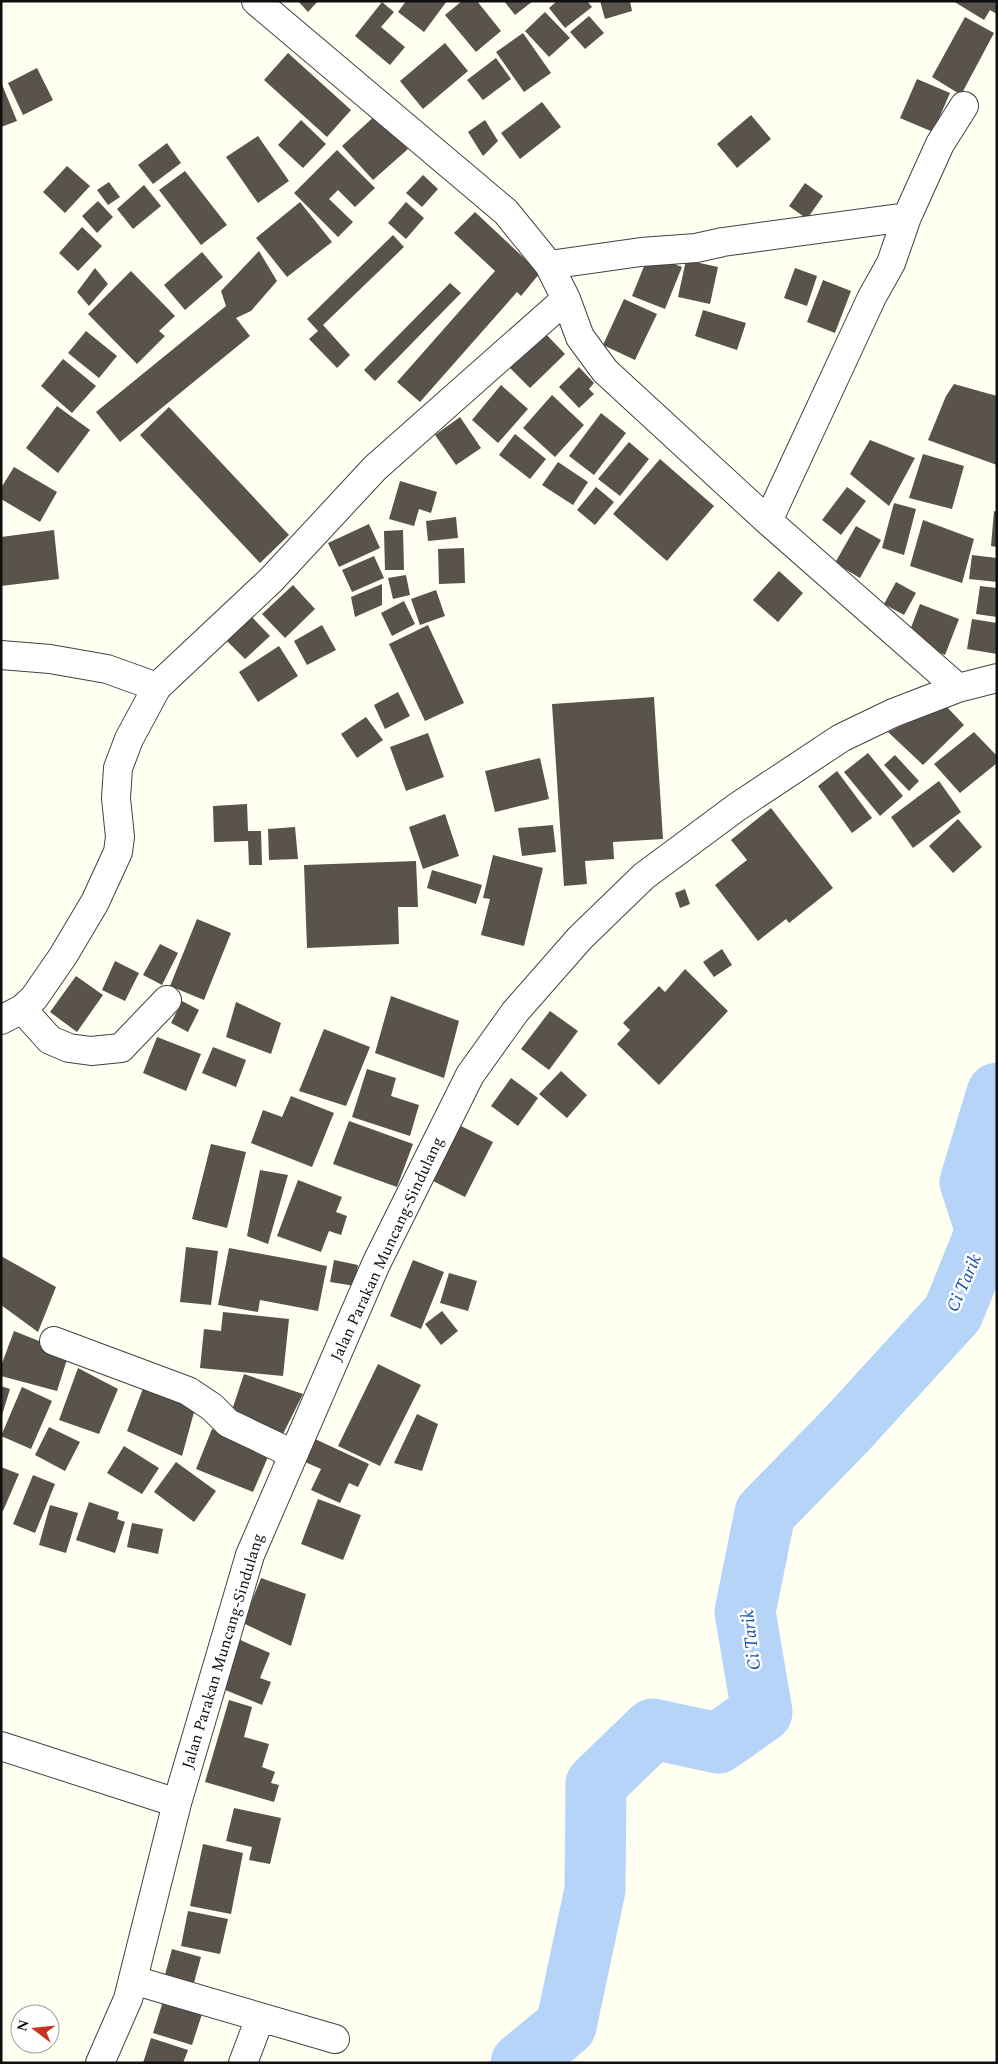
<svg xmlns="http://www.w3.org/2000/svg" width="998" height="2064" font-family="Spectral,serif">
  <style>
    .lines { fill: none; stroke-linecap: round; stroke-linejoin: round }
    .river { stroke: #b5d4f8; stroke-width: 61 }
    .building { fill: #59534b }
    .minor-casing { stroke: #424242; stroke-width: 30 }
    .minor { stroke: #fff; stroke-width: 28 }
    .labels { text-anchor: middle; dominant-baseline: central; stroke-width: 5; stroke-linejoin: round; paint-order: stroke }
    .street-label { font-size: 16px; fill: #0f0f0f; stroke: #fff }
    .water-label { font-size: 18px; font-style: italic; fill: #134fa7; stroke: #fff }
  </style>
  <rect width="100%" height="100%" fill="#fffff2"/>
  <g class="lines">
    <path class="river" d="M521,2063L566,2026L595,1890L596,1784L653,1729L718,1743L762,1712L745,1612L765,1513L846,1430L953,1313L986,1231L970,1182L997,1093"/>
  </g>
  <path class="building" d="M298,1H318L308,12Z
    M406,1H447L424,32L398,12Z
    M462,1H477L501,31L476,52L445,15Z
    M504,1H533L515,15Z
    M557,1H587L592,7L565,28L549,8Z
    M600,1H630L632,11L605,19Z
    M953,1H997V14L990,10L984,20Z
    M382,2L394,12L381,27L405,47L390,65L355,36Z
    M545,12L570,38L549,57L525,31Z
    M589,16L604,33L585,49L570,32Z
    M965,17L994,33L961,95L932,77Z
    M523,33L551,73L524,92L496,52Z
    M445,43L468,71L423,109L400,81Z
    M288,53L351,110L327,137L264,80Z
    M496,58L511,79L483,100L467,80Z
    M37,68L53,100L23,115L8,83Z
    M917,79L950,93L933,132L900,118Z
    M1,82L17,121L1,127Z
    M542,102L561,127L520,159L501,133Z
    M377,114L408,149L373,180L342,146Z
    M751,115L771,139L737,168L717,144Z
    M301,120L326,144L303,168L278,145Z
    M485,120L498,141L483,156L468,132Z
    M258,136L289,181L258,203L226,157Z
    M167,143L181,163L153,184L138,165Z
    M337,150L375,188L355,207L338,190L329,199L353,222L338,237L294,193Z
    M67,166L90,186L65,213L43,192Z
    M185,171L227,225L201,245L159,190Z
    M423,175L438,189L422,207L406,193Z
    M109,182L120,197L108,205L97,190Z
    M805,183L823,196L807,219L789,206Z
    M144,185L161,206L133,229L117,209Z
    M98,201L113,217L97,233L82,216Z
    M300,202L332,242L287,277L256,238Z
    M406,202L424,218L406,239L388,223Z
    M475,212L540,273L521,296L517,292L420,402L397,382L495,271L454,233Z
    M82,227L102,246L78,271L59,253Z
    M393,235L404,247L323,325L350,355L337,368L309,339L318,331L307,319Z
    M259,251L277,281L251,311L236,318L250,336L120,442L96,412L226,306L221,291Z
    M202,252L223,277L185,310L164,285Z
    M649,254L682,267L665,309L632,296Z
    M686,260L718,267L710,304L678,297Z
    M95,268L108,284L89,306L77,292Z
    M795,268L817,276L807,306L784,298Z
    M131,271L175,316L159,331L165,336L137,364L88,314Z
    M823,280L851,291L835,333L807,322Z
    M450,283L461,293L375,381L364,370Z
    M624,299L657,314L635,360L603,345Z
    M703,310L746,323L737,350L695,336Z
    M542,330L565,354L530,388L507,365Z
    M86,331L117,356L99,378L68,353Z
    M63,359L96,386L72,413L41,386Z
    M579,367L594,383L589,389L594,394L579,408L559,387Z
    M954,384L997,396V465L928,440L946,396Z
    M501,385L528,409L498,443L472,420Z
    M552,395L584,425L555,457L523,428Z
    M57,406L90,430L58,473L26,448Z
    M169,407L289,535L260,563L140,435Z
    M601,413L626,433L594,475L569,456Z
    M460,417L481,448L456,465L435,435Z
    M515,434L546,459L530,479L499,455Z
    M870,440L915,458L889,506L850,474Z
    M629,442L649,459L620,496L598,479Z
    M923,454L964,466L952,509L909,498Z
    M660,459L714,506L667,561L613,514Z
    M558,462L588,482L573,505L542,485Z
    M14,467L57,492L40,522L1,499V488Z
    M400,481L437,492L431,513L419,509L414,526L389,519Z
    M596,487L614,502L595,525L577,510Z
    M847,487L866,501L841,535L822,520Z
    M894,503L916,509L904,555L882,548Z
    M994,511L997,512V547L991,546Z
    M456,517L458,538L428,541L426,521Z
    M923,520L974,539L962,583L910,566Z
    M369,524L380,548L339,567L328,543Z
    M856,526L881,540L860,578L835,563Z
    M54,530L59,579L1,586V537Z
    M403,530L404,570H385L384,531Z
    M464,548L465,583L439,584L438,549Z
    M972,555L997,558V582L969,579Z
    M374,556L384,578L352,592L342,570Z
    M779,571L803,593L778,622L753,600Z
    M406,575L410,595L393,599L388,578Z
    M896,582L916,593L904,615L884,604Z
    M382,584V605L355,617L351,597Z
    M293,585L315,609L285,638L262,614Z
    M980,586L997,588V617L976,614Z
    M436,590L445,616L420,625L411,599Z
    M404,601L415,624L392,636L381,613Z
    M920,604L959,619L945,655L907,638Z
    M250,615L270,636L245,659L225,639Z
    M972,619L997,623V654L967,649Z
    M322,625L336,650L307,665L294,641Z
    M428,625L464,703L425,721L389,644Z
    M279,646L298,676L258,702L239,672Z
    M398,692L410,716L385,729L374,705Z
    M654,697L663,839L613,842L614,859L585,861L587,884L564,886L552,704Z
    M945,705L964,725L923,765L888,732Z
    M366,717L383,740L357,758L341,734Z
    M974,732L997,756V763L960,793L934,764Z
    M428,733L444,777L406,791L390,747Z
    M868,753L903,796L880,816L844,772Z
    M895,755L919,781L909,791L884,765Z
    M540,758L549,799L495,812L485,771Z
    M837,771L872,818L852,833L818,786Z
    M939,781L961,812L913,848L891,817Z
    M247,804L248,831H261L262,865H249L248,841L214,842L213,806Z
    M771,808L833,888L789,923L786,919L758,941L715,885L747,860L731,840Z
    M445,814L459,856L423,869L409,827Z
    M958,819L982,847L953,873L929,846Z
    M553,825L556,852L522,856L518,828Z
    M295,827L298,859L269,860L268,829Z
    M493,855L543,868L524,946L481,935L490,899L483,898Z
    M416,861L418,907H398L399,944L307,948L304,865Z
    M432,870L482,885L476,904L427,888Z
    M685,889L690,904L680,908L675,893Z
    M197,919L231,933L204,1000L170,986Z
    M160,944L178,953L162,985L143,975Z
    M722,949L732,965L714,977L703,962Z
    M115,961L139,973L125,1001L102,990Z
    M685,969L728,1011L659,1085L617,1044L630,1030L623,1023L659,986L665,992Z
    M76,976L103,995L77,1032L50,1012Z
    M391,996L459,1021L444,1078L375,1053Z
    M182,1001L199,1010L188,1032L171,1023Z
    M236,1002L281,1023L271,1054L226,1037Z
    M550,1011L578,1031L549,1070L521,1049Z
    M324,1029L370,1047L346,1106L299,1091Z
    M157,1037L201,1054L186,1091L143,1073Z
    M213,1047L246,1060L236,1087L202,1073Z
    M367,1069L396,1078L391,1096L419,1105L410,1136L352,1117Z
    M561,1071L587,1095L567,1118L539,1094Z
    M511,1078L538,1098L518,1126L491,1106Z
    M291,1096L334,1113L312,1167L251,1143L263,1110L282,1117Z
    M349,1121L413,1144L397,1187L333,1164Z
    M457,1124L493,1142L465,1197L429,1179Z
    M211,1144L246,1152L227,1228L192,1219Z
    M260,1170L288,1175L268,1244L247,1236Z
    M298,1180L342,1197L336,1212L347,1216L341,1235L329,1231L321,1252L277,1236Z
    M186,1247L218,1251L211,1305L180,1302Z
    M229,1248L327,1266L318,1311L260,1300L258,1312L218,1305Z
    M1,1256L56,1287L38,1332L1,1305Z
    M334,1260L358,1265L355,1286L330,1282Z
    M413,1260L444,1272L421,1329L390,1316Z
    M449,1273L477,1281L468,1311L440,1303Z
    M442,1311L458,1331L441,1345L425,1324Z
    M223,1312L289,1319L283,1376L200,1368L204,1329L221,1331Z
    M14,1331L69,1353L57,1391L1,1376V1366Z
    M378,1364L421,1385L380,1466L338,1446Z
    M78,1368L118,1389L99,1434L59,1420Z
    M244,1374L303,1394L281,1438L231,1413Z
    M145,1383L196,1405L182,1456L127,1431Z
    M1,1386L10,1389L2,1415H1Z
    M22,1387L52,1401L31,1449L1,1436Z
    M417,1414L438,1424L422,1471L394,1463Z
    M49,1427L80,1442L65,1471L35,1455Z
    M212,1429L270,1452L253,1492L196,1469Z
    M315,1439L369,1464L358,1487L349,1483L340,1503L311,1490L321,1469L305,1462Z
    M124,1446L159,1468L142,1494L107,1473Z
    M176,1462L216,1491L194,1522L154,1492Z
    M1,1467L19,1474L3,1511L1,1510Z
    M33,1475L55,1484L35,1533L13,1524Z
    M318,1499L361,1515L343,1560L301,1544Z
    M89,1502L119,1512L117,1519L125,1522L115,1553L76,1540Z
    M50,1505L78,1513L66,1553L39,1545Z
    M132,1523L163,1529L158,1554L127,1547Z
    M261,1578L306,1594L291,1646L243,1623Z
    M238,1639L270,1653L260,1678L271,1682L262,1705L218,1687Z
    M229,1700L252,1707L244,1737L269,1744L262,1767L275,1772L271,1783L279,1785L274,1802L205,1782Z
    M234,1808L281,1818L270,1864L249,1860L252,1847L226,1841Z
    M203,1844L243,1853L231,1914L190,1906Z
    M188,1911L228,1919L220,1954L181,1946Z
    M172,1949L201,1957L192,1990L163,1982Z
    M165,1995L204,2008L192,2045L153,2033Z
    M151,2038L188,2050L183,2063H143Z"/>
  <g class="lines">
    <g class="minor-casing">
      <path id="minor" d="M549,265L641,252L696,248L723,242L907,217
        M566,299L580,337L605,371L768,521L958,688
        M768,521L872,297L891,263L907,217L940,144L964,106
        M1,655L50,659L107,669L157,687
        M22,1009L50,1040L69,1048L91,1051L121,1048L167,1000
        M1,1020L22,1009L34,998L63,956L95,902L118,852L120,837L116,798L118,768L129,739L157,687L271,580L375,468L566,299L549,265L506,212L256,1
        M54,1341L188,1391L212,1407L228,1423L293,1454
        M1,1746L177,1803
        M133,1980L335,2039
        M100,2063L128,1999L177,1803L250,1555L376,1264L470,1075L515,1012L580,938L644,876L737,807L841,738L893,713L958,688L997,678
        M243,2063L260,2018"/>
    </g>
    <use href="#minor" class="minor"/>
  </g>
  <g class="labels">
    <g class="street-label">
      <text transform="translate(387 1249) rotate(-65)">Jalan Parakan Muncang-Sindulang</text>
      <text transform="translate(223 1651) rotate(-73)">Jalan Parakan Muncang-Sindulang</text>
    </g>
    <g class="water-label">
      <text transform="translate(964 1283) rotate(-66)">Ci Tarik</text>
      <text transform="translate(751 1640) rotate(-97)">Ci Tarik</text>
    </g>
  </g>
  <rect width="998" height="2064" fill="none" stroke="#0f0f0f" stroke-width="5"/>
  <g transform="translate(35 2029) rotate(286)"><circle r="24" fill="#ffffff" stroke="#9f9f9f"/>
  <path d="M0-4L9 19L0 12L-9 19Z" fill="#c53422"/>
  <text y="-8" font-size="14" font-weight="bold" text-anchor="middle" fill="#0f0f0f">N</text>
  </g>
</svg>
